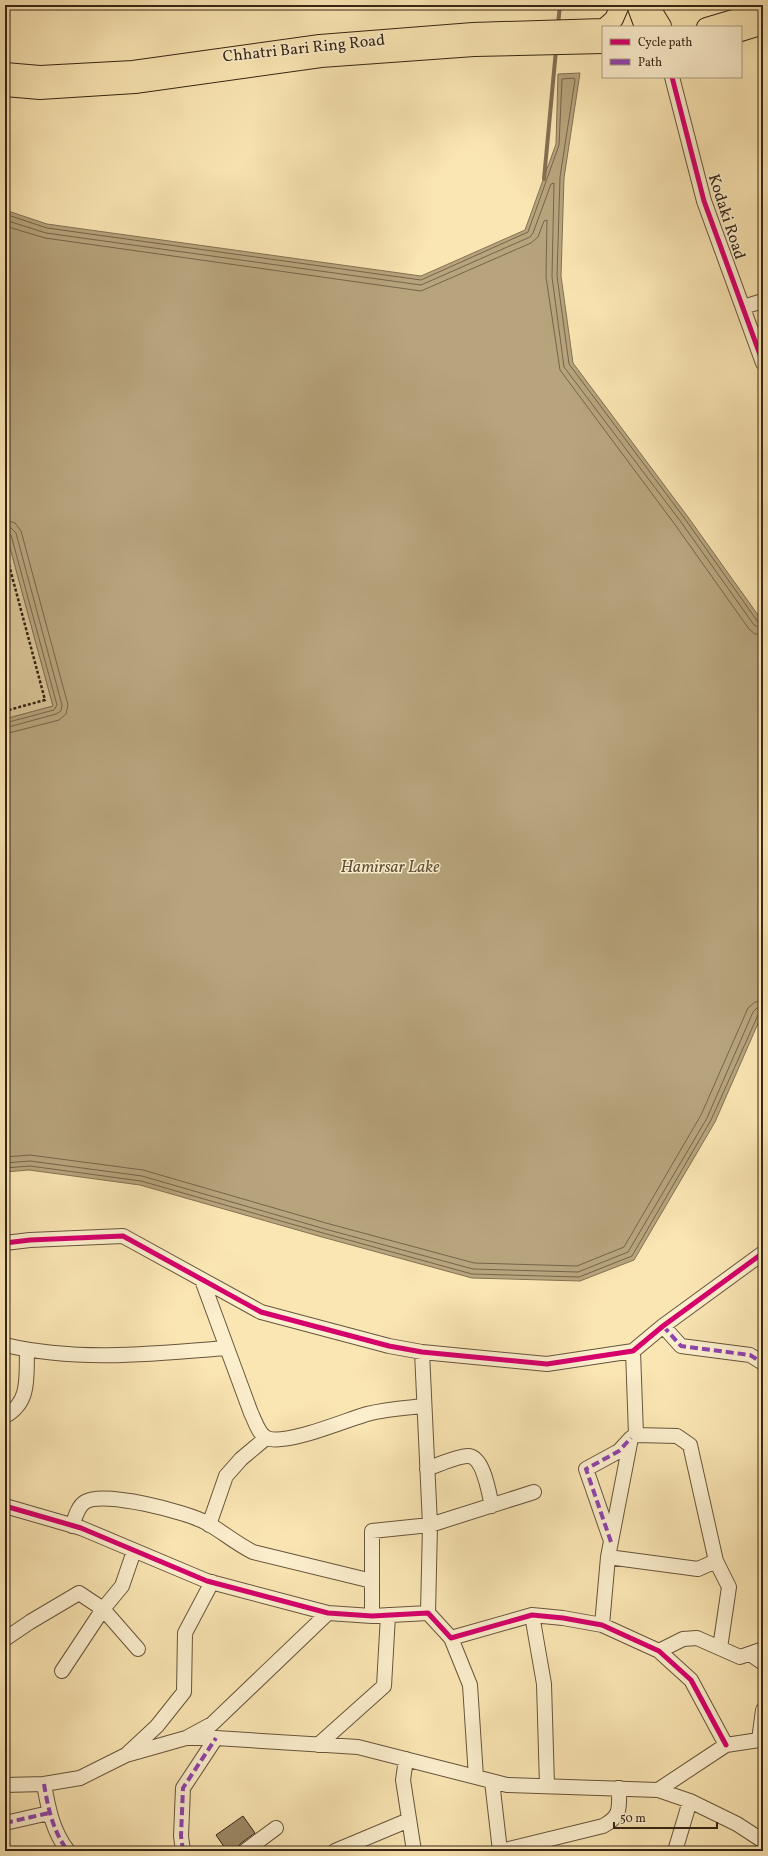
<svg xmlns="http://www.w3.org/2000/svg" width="768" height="1856" font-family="Vollkorn,serif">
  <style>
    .green { fill: #d9c598; stroke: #887556 }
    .water { fill: #b7a47d; stroke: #837153 }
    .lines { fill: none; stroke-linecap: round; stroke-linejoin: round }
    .shore { stroke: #766449; stroke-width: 1 }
    .stream { stroke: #837153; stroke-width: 4 }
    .building { fill: #9c8967; stroke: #362515 }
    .minor-casing { stroke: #67553c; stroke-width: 16 }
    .major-casing { stroke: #362515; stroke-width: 20 }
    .path { stroke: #362515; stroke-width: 2.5; stroke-dasharray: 3 2; stroke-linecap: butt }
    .minor { stroke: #fcefce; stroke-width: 14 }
    .major { stroke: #fae6b3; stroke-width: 18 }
    .quiet { stroke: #8e44ad; stroke-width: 4; stroke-dasharray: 8 4; stroke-linecap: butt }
    .cycleway-casing { stroke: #fcefce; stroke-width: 8 }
    .cycleway { stroke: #d6006c; stroke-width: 5 }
    .labels { text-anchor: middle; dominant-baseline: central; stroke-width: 3; stroke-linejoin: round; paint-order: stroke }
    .street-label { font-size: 16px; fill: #362515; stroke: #fcefce }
    .water-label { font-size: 17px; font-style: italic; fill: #635139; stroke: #fcefce }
  </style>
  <rect width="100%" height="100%" fill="#fae6b3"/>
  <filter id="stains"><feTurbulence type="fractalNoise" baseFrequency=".005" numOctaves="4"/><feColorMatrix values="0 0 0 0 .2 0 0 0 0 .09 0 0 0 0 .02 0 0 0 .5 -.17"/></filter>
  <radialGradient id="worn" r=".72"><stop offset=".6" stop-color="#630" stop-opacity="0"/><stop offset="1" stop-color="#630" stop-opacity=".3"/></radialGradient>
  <path class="green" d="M5,529L53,706L5,719Z"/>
  <path class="water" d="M580,73L564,178L561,276L573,363L688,517L763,622V1012L715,1122L634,1260L580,1281L472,1278L322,1237L140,1185L29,1170L5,1172V719L53,706L5,529V210L47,224L421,276L525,230L556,144L558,74Z"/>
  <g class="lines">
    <path class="shore" d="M5,214L47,228L421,280L528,232L559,145L562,79L574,78L575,80L560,177L557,276L569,364L685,519L758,622L763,624
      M5,220L46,233L421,285L530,237L533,233L551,184L554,183L552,277L564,367L681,522L754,625L763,629
      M5,226L45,238L421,291L531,243L538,237L544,221L547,220L546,277L560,370L676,526L749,629L755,634L763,635
      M5,520L15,523L21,531L68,705L66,714L59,720L5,734
      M5,526L11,528L16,533L62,705L61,711L56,714L5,728
      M5,531L11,535L57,705L54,710L5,723
      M5,1157L30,1155L143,1170L326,1223L474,1263L577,1266L624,1247L701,1115L748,1008L755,1002L763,1001
      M5,1163L30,1161L142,1176L325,1229L473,1269L578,1272L628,1252L707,1118L753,1012L757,1008L763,1007
      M5,1168L30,1166L141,1181L323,1233L472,1274L579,1277L632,1256L711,1120L758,1015L763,1012"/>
    <path class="stream" d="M558,25L560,5
      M544,179L556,50"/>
  </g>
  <path class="building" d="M243,1816L255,1833L240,1844L237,1851H227L216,1835Z"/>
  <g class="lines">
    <g class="minor-casing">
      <path id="minor" d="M672,77L704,201L763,363
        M743,307L763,301
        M5,1243L30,1240L123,1236L261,1312L389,1346L422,1352L547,1364L633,1351L663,1326L763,1253
        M202,1280L251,1413C255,1421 259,1435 267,1438C285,1446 346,1420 367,1414C386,1409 405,1408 424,1406
        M663,1326L681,1346L750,1355L763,1363
        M5,1345C77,1362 153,1354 226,1348
        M422,1352L430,1525L428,1613
        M5,1416C31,1402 26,1376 27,1350
        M636,1435L677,1436L690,1445L716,1561L729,1587L720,1648
        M427,1469C437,1465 460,1455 469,1456C484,1458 489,1494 492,1506
        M5,1506L81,1528L207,1581L328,1613L372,1616L428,1613L451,1638L532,1615L563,1618L602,1625L659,1651L691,1680L726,1745
        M209,1525L226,1476L241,1459L266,1438
        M72,1526C75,1518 78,1506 85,1502C103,1490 187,1512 207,1523C223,1532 235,1543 253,1552L372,1581
        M611,1541L586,1469L619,1451L631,1438
        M608,1557L698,1569L716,1561
        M532,1615L544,1684L547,1785
        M372,1616V1531L430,1525L534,1492
        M602,1625L608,1557L631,1438L636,1435L633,1351
        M451,1638L470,1685L476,1777
        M5,1639L30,1622L79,1593L103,1609L138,1649
        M659,1651L683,1639L697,1638L740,1657L763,1649
        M750,1654L763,1663
        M62,1671L103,1609L122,1586L134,1551
        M188,1737L212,1724L328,1613
        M759,1740L763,1710
        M318,1745L384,1686L388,1615
        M128,1753L157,1726L184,1692L185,1633L212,1582
        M406,1759L403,1780L414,1851
        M492,1781L500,1851
        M44,1784C48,1808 53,1832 68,1851
        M5,1785L44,1784L80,1778L126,1755L186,1738H216L358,1747L507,1785L658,1790L690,1801L737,1824L763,1841
        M658,1790L726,1745L759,1740L763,1741
        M5,1823L49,1813
        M183,1851L181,1836L183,1788L216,1738
        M245,1851L276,1828
        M335,1851L409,1820
        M501,1851L603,1826C622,1816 619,1807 619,1788
        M675,1851L690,1801"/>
    </g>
    <g class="major-casing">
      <path id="major" d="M636,5L644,27
        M649,5L662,26
        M605,27L614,19L620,5
        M706,27L763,10
        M741,32L763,25
        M5,72L40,75L133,70L320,44L473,32L603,28
        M5,87L40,90L135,84L321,58L474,47L603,44"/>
    </g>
    <path class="path" d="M5,550L45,700L5,711"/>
    <use href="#minor" class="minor"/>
    <use href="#major" class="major"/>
    <path class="quiet" d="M663,1326L681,1346L750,1355L763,1363
      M611,1542L586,1469L619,1451L631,1438
      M44,1784C48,1808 53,1832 68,1851
      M5,1823L49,1813
      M183,1851L181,1836L183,1788L216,1738"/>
    <g class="cycleway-casing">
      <path id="cycleway" d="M672,77L704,201L763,363
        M5,1243L30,1240L123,1236L261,1312L389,1346L422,1352L547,1364L633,1351L663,1326L763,1253
        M5,1506L81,1528L207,1581L328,1613L372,1616L428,1613L451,1638L532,1615L563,1618L602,1625L659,1651L691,1680L726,1745"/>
    </g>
    <use href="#cycleway" class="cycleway"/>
  </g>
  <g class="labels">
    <g class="street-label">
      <text transform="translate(304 49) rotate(-6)">Chhatri Bari Ring Road</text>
      <text transform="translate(726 217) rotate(72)">Kodaki Road</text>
    </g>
    <g class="water-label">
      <text x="390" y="867">Hamirsar Lake</text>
    </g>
  </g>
  <rect width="768" height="1856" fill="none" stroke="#fae6b3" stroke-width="20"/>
  <rect x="6" y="6" width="756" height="1844" fill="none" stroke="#362515" stroke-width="2"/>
  <rect x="10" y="10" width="748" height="1836" fill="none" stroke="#362515"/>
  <rect x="602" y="26" width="140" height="52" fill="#fcefce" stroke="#ad9e84"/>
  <rect x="610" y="39" width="20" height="6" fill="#d6006c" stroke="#ad9e84"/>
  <text x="638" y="46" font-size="12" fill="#362515">Cycle path</text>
  <rect x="610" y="59" width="20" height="6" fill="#8e44ad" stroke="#ad9e84"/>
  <text x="638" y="66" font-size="12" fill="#362515">Path</text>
  <path d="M614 1822v6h103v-6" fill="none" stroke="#362515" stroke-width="2"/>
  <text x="620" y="1822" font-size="12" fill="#362515" stroke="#fcefce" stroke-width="3" paint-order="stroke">50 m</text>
  <rect width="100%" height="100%" filter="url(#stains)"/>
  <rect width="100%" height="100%" fill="url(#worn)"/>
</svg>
